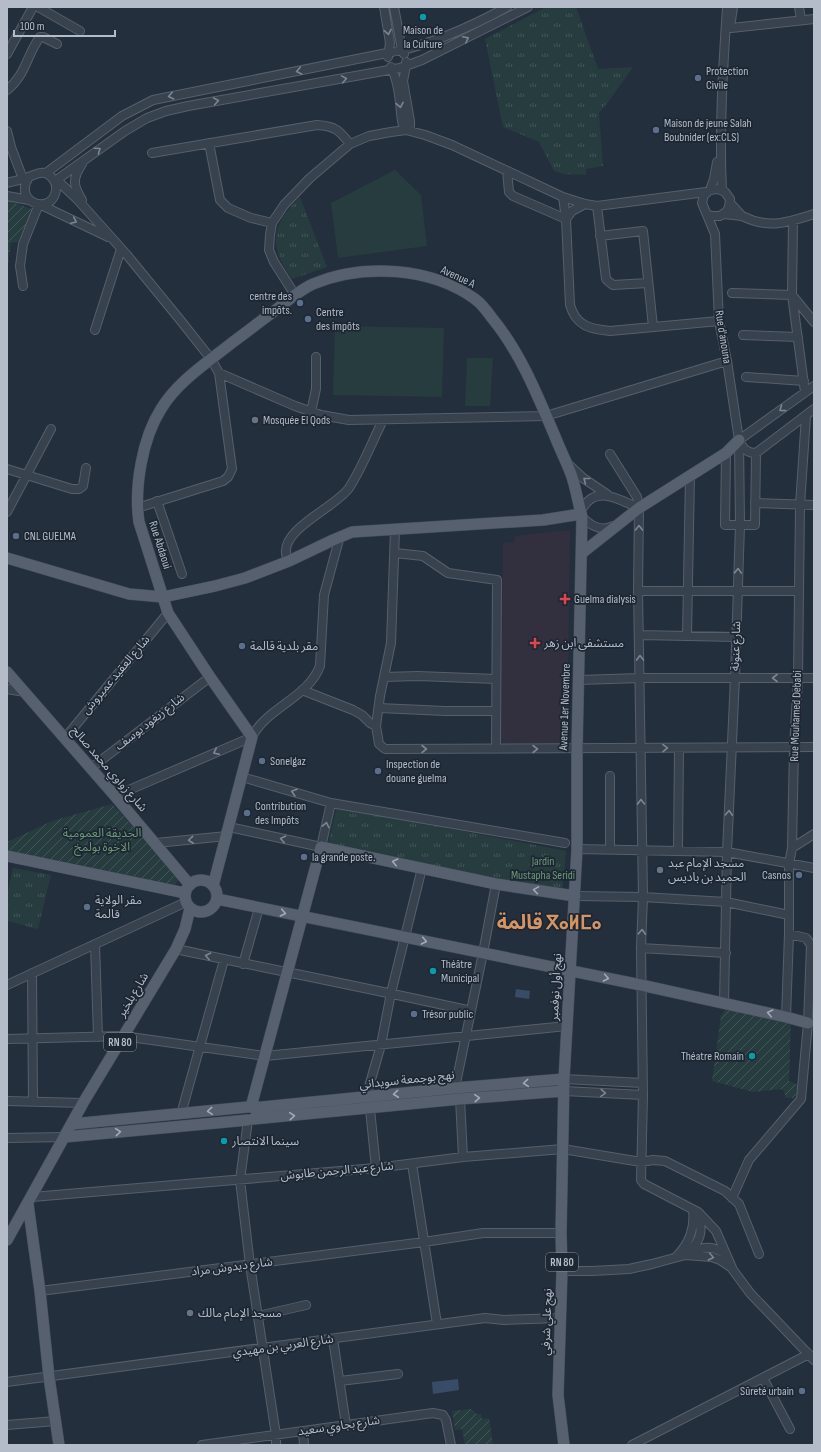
<svg xmlns="http://www.w3.org/2000/svg" width="821" height="1452" font-family="'Sofia Sans Condensed','Noto Sans Arabic','Noto Sans Tifinagh',sans-serif">
  <style>
    .medical { fill: #32303f }
    .grass { fill: url(#grass-tufts) }
    .garden { fill: url(#garden-furrows) }
    .pitch { fill: #263c3f }
    .water { fill: #394c67 }
    .lines { fill: none; stroke-linecap: round; stroke-linejoin: round }
    .minor-casing { stroke: #565f6c; stroke-width: 10 }
    .major-casing { stroke: #414a57; stroke-width: 12 }
    .minor { stroke: #38414e; stroke-width: 8 }
    .major { stroke: #56606e; stroke-width: 11 }
    .oneway { stroke: #7c8592 }
    .oneway2 { stroke: #a1aab7 }
    .culture-dot { fill: #0f9aa8; stroke: #1d2633; stroke-width: 1.5 }
    .service-dot { fill: #5c6f8a; stroke: #1d2633; stroke-width: 1.5 }
    .worship-dot { fill: #6b7280; stroke: #1d2633; stroke-width: 1.5 }
    .health-dot { fill: #e0444e; stroke: #1d2633; stroke-width: 1.5 }
    .labels { text-anchor: middle; dominant-baseline: central; stroke-width: 3.5; stroke-linejoin: round; paint-order: stroke }
    .shield { fill: #1d2633; stroke: #878f9c; stroke-width: 1 }
    .shield-label { font-size: 11px; font-weight: bold; fill: #b4bcc9 }
    .poi-label { font-size: 12px; fill: #b4bcc9; stroke: #1d2633; text-anchor: start }
    .street-label { font-size: 12px; fill: #b4bcc9; stroke: #1d2633 }
    .park-label { font-size: 12px; fill: #6b9a76; stroke: #1d2633 }
    .town-label { font-size: 20px; font-weight: bold; fill: #d59563; stroke: #1d2633 }
  </style>
  <defs>
    <pattern id="grass-tufts" width="24" height="20" patternUnits="userSpaceOnUse"><rect width="24" height="20" fill="#263c3f"/><path d="M3 7l-1-3M5 7V3M7 7l1-3M15 17l-1-3M17 17v-4M19 17l1-3" fill="none" stroke="#435659"/></pattern>
    <pattern id="garden-furrows" width="10" height="10" patternUnits="userSpaceOnUse"><rect width="10" height="10" fill="#263c3f"/><path d="M-1 1l2-2M0 10L10 0M9 11l2-2" fill="none" stroke="#435659"/></pattern>
  </defs>
  <rect width="100%" height="100%" fill="#242f3e"/>
  <path class="medical" d="M570,530L567,743H501L503,543L514,542L515,536Z"/>
  <path class="grass" d="M546,7H576L598,69L633,67L608,102L599,113L603,166L586,169V175L564,174L554,171L539,142L503,127L485,39Z
    M300,197L327,267L292,279C268,246 271,225 300,197Z
    M337,807L566,851L562,893L328,844Z
    M13,868L51,875L38,929L7,921V895Z"/>
  <path class="garden" d="M7,200L35,210L24,228L18,242L11,243L7,272Z
    M112,804L180,877L173,888L7,850V842L52,821Z
    M728,1007L791,1020L789,1081L798,1085L796,1095L793,1098H786L783,1089L753,1092L712,1081L721,1015Z
    M471,1409L477,1414H481L482,1419L489,1418L493,1445H465L462,1429L455,1430L452,1411Z"/>
  <path class="pitch" d="M395,170L421,195L427,246L338,258L331,203Z
    M335,326L444,328L442,397L333,395Z
    M467,358H493L490,406H465Z"/>
  <path class="water" d="M516,989L530,991L529,999L515,997Z
    M458,1379L459,1390L433,1394L432,1382Z"/>
  <g class="lines">
    <g class="minor-casing">
      <path id="minor" d="M38,7L80,31
        M384,7L390,43L388,57
        M394,7L402,50L404,54
        M799,7L801,20
        M731,21L733,7
        M731,28L814,19
        M398,51C435,43 474,25 507,7
        M7,54L33,7
        M391,67C397,78 400,100 401,113C402,119 401,125 406,130L410,126V121L403,81L406,66V62
        M7,90C26,75 27,54 40,37H43L57,44
        M7,131L11,147L23,179
        M209,143L220,200L228,208L251,218L272,223
        M152,153L317,125C335,126 339,130 350,144
        M82,164C72,179 73,185 82,200
        M507,171L509,192L513,196L566,219L563,197
        M46,173L122,116L153,100L392,52
        M55,181L60,183L77,199L127,255L181,321L211,359L219,373L295,406L321,415L349,420L546,416L727,361
        M55,181L125,131L147,118L166,111L188,106L400,68L422,60L528,7
        M7,183C14,181 22,180 28,177C37,174 45,168 53,179C56,183 57,189 55,194C48,215 13,201 29,177
        M710,190L714,179L717,162
        M722,190C719,129 723,68 727,7
        M7,196L29,200
        M585,204L572,211L566,219L570,305C576,326 590,329 610,331L719,321
        M597,206L606,279L609,282L613,285L648,283
        M707,214L711,216H720L727,211L729,207L730,199L725,192L718,189L710,190L704,195L702,203L715,234L719,321L727,361L739,440L740,525L735,677L727,852L724,1003
        M724,214L742,216L730,203
        M742,216C768,229 787,223 814,214
        M793,221L792,295L805,392
        M600,236L643,231L653,327
        M23,286L20,266L23,244L39,204L108,237
        M732,293L792,295L814,322
        M295,295L274,262L269,250L270,235L272,223L284,205L310,178L350,144L369,136L391,132L406,130L425,135L452,145L563,197L585,204L597,206L706,192
        M95,330L121,249
        M743,335L798,337
        M746,377L804,381
        M311,412L316,389V357
        M739,440C743,449 747,453 756,453L814,409
        M739,440L814,386
        M726,453L725,525H755L756,453
        M610,454L637,497L639,508L638,591L643,897L641,948L643,1095L641,1180L644,1184L698,1212L716,1231L733,1270L750,1293L814,1360
        M569,465L583,478L608,495
        M7,469L72,489H79L83,486L86,468
        M157,501L182,574
        M755,503L814,505
        M137,508L223,481L228,477L232,469L219,373
        M581,511C595,483 619,500 639,508
        M7,512L51,429
        M582,517C591,526 601,532 613,526
        M395,553L423,556L448,573L497,580L496,749
        M289,561C288,559 286,556 286,553C283,528 336,507 349,488C362,468 372,442 383,420
        M638,591H799
        M639,635L737,637
        M687,636L690,476
        M384,677L418,676L496,679
        M579,680L640,678H814
        M7,689L25,692
        M302,690L353,710L362,715L370,723L376,726L379,744L385,749L814,747
        M379,708L445,711H496
        M376,726L380,696L391,643L395,530
        M65,738L168,613
        M91,768L210,677
        M610,776V849
        M242,777L331,803L565,843
        M115,796L252,737C266,708 308,698 320,666L324,595L340,536
        M229,827L321,847L331,803
        M156,843L227,836
        M792,848L814,834
        M577,849L727,852L814,868
        M678,850L679,748
        M575,896L643,897L726,902L789,915
        M95,944L98,1037
        M641,948L726,953
        M176,949C274,970 373,989 471,1011
        M243,964L259,908
        M32,973L33,1101
        M7,985L186,902
        M786,1017L789,934V864L792,848L794,747L798,678L800,505L806,416
        M7,1039L123,1036L265,1056L567,1026
        M564,1079L643,1083
        M455,1088L483,953L496,884
        M564,1091L643,1095
        M366,1097L381,1045L391,993L422,868
        M460,1099L463,1157
        M7,1101L83,1103
        M370,1109L376,1168
        M181,1114L224,960
        M248,1120L240,1180L250,1265L276,1435V1445
        M7,1138L65,1137
        M412,1164L437,1324
        M32,1197L376,1168L463,1157L563,1149L641,1162L653,1160L665,1161L725,1191L739,1204L759,1254
        M732,1198L749,1160L801,1099L808,1023L811,945L806,938L789,934
        M691,1252C704,1246 713,1246 726,1254
        M685,1255C700,1243 704,1232 698,1214
        M677,1256C690,1242 695,1228 693,1210
        M562,1271H592L629,1269L652,1264L685,1255L712,1257L720,1260L732,1268
        M40,1291L424,1242L483,1233H561
        M258,1316L306,1305
        M333,1339L346,1425
        M763,1378L790,1429
        M340,1381L398,1374
        M7,1382L485,1318L504,1320L560,1318
        M7,1425L56,1421
        M303,1432L304,1445
        M202,1445L433,1413L443,1415L446,1420L451,1445
        M632,1445L809,1354"/>
    </g>
    <g class="major-casing">
      <path id="major" d="M582,553L639,508L726,453L739,440
        M7,558L129,594L163,597L215,586L245,578L289,561L333,540L352,532L543,520L581,514
        M7,672L115,796L190,885
        M7,856L185,893
        M185 896a16 16 0 1 1 32 0a16 16 0 1 1-32 0Z
        M213,886L252,737L210,677L168,613L139,522C134,488 142,439 161,409C178,381 208,362 233,342C248,331 262,320 277,309C288,300 300,290 313,284C363,263 431,267 475,299C482,304 487,311 492,318C520,352 537,394 554,434C559,447 566,461 571,474C576,488 578,503 582,517L577,749V849L564,1079L561,1233L562,1271L558,1395L564,1445
        M217,899L641,985L786,1017L808,1023
        M251,1107L321,847L496,884L575,896
        M253,1108L455,1088L564,1079
        M253,1119L460,1099L564,1091
        M72,1124L248,1107
        M65,1137L248,1120
        M28,1204L40,1291L49,1377L59,1445
        M7,1240L83,1103L176,949L185,929L190,908"/>
    </g>
    <use href="#minor" class="minor"/>
    <use href="#major" class="major"/>
  </g>
  <defs><path id="oneway-chevron" d="M-2-3.5L2.5 0L-2 3.5" fill="none" stroke-width="1.6" stroke-linecap="round" stroke-linejoin="round"/></defs>
  <g class="oneway">
    <use href="#oneway-chevron" transform="translate(388 32) rotate(80)"/>
    <use href="#oneway-chevron" transform="translate(466 39) rotate(-27)"/>
    <use href="#oneway-chevron" transform="translate(299 71) rotate(169)"/>
    <use href="#oneway-chevron" transform="translate(344 79) rotate(-10)"/>
    <use href="#oneway-chevron" transform="translate(171 96) rotate(168)"/>
    <use href="#oneway-chevron" transform="translate(216 101) rotate(-10)"/>
    <use href="#oneway-chevron" transform="translate(400 105) rotate(80)"/>
    <use href="#oneway-chevron" transform="translate(98 150) rotate(-35)"/>
    <use href="#oneway-chevron" transform="translate(74 221) rotate(25)"/>
    <use href="#oneway-chevron" transform="translate(782 409) rotate(144)"/>
    <use href="#oneway-chevron" transform="translate(586 480) rotate(-142)"/>
    <use href="#oneway-chevron" transform="translate(639 528) rotate(-89)"/>
    <use href="#oneway-chevron" transform="translate(738 571) rotate(-88)"/>
    <use href="#oneway-chevron" transform="translate(640 658) rotate(-91)"/>
    <use href="#oneway-chevron" transform="translate(775 678) rotate(-180)"/>
    <use href="#oneway-chevron" transform="translate(665 748) rotate(-1)"/>
    <use href="#oneway-chevron" transform="translate(424 749)"/>
    <use href="#oneway-chevron" transform="translate(535 749)"/>
    <use href="#oneway-chevron" transform="translate(216 752) rotate(156)"/>
    <use href="#oneway-chevron" transform="translate(294 792) rotate(-164)"/>
    <use href="#oneway-chevron" transform="translate(641 802) rotate(-91)"/>
    <use href="#oneway-chevron" transform="translate(729 813) rotate(-87)"/>
    <use href="#oneway-chevron" transform="translate(326 825) rotate(-77)"/>
    <use href="#oneway-chevron" transform="translate(283 839) rotate(-168)"/>
    <use href="#oneway-chevron" transform="translate(191 840) rotate(174)"/>
    <use href="#oneway-chevron" transform="translate(642 932) rotate(-87)"/>
    <use href="#oneway-chevron" transform="translate(208 956) rotate(-168)"/>
    <use href="#oneway-chevron" transform="translate(603 1093) rotate(3)"/>
    <use href="#oneway-chevron" transform="translate(711 1257) rotate(11)"/>
  </g>
  <g class="oneway2">
    <use href="#oneway-chevron" transform="translate(395 862) rotate(-168)"/>
    <use href="#oneway-chevron" transform="translate(536 890) rotate(-171)"/>
    <use href="#oneway-chevron" transform="translate(283 913) rotate(12)"/>
    <use href="#oneway-chevron" transform="translate(424 941) rotate(11)"/>
    <use href="#oneway-chevron" transform="translate(606 978) rotate(11)"/>
    <use href="#oneway-chevron" transform="translate(770 1013) rotate(-168)"/>
    <use href="#oneway-chevron" transform="translate(526 1083) rotate(175)"/>
    <use href="#oneway-chevron" transform="translate(396 1094) rotate(174)"/>
    <use href="#oneway-chevron" transform="translate(477 1098) rotate(-4)"/>
    <use href="#oneway-chevron" transform="translate(210 1111) rotate(175)"/>
    <use href="#oneway-chevron" transform="translate(292 1116) rotate(-5)"/>
    <use href="#oneway-chevron" transform="translate(118 1132) rotate(-5)"/>
  </g>
  <g class="culture-dot">
    <circle cx="423" cy="17" r="4"/>
    <circle cx="433" cy="971" r="4"/>
    <circle cx="752" cy="1056" r="4"/>
    <circle cx="224" cy="1141" r="4"/>
  </g>
  <g class="service-dot">
    <circle cx="698" cy="78" r="4"/>
    <circle cx="656" cy="130" r="4"/>
    <circle cx="300" cy="303" r="4"/>
    <circle cx="308" cy="319" r="4"/>
    <circle cx="16" cy="536" r="4"/>
    <circle cx="242" cy="646" r="4"/>
    <circle cx="262" cy="761" r="4"/>
    <circle cx="378" cy="771" r="4"/>
    <circle cx="247" cy="813" r="4"/>
    <circle cx="304" cy="857" r="4"/>
    <circle cx="799" cy="875" r="4"/>
    <circle cx="87" cy="907" r="4"/>
    <circle cx="414" cy="1014" r="4"/>
    <circle cx="802" cy="1391" r="4"/>
  </g>
  <g class="worship-dot">
    <circle cx="255" cy="420" r="4"/>
    <circle cx="660" cy="870" r="4"/>
    <circle cx="190" cy="1313" r="4"/>
  </g>
  <g class="health-dot">
    <path d="M563 593h4v4h4v4h-4v4h-4v-4h-4v-4h4z"/>
    <path d="M533 637h4v4h4v4h-4v4h-4v-4h-4v-4h4z"/>
  </g>
  <g class="labels">
    <g class="shield">
      <rect x="104" y="1033" width="32" height="18" rx="3"/>
      <rect x="546" y="1253" width="32" height="18" rx="3"/>
    </g>
    <g class="shield-label">
      <text x="120" y="1042">RN 80</text>
      <text x="562" y="1262">RN 80</text>
    </g>
    <g class="poi-label">
      <text x="423" y="30" text-anchor="middle">Maison de<tspan x="423" dy="14">la Culture</tspan></text>
      <text x="706" y="71">Protection<tspan x="706" dy="14">Civile</tspan></text>
      <text x="664" y="123">Maison de jeune Salah<tspan x="664" dy="14">Boubnider (ex:CLS)</tspan></text>
      <text x="292" y="296" text-anchor="end">centre des<tspan x="292" dy="14">impôts.</tspan></text>
      <text x="316" y="312">Centre<tspan x="316" dy="14">des impôts</tspan></text>
      <text x="263" y="420">Mosquée El Qods</text>
      <text x="24" y="536">CNL GUELMA</text>
      <text x="574" y="599">Guelma dialysis</text>
      <text x="544" y="643">مستشفى ابن زهر</text>
      <text x="250" y="646">مقر بلدية قالمة</text>
      <text x="270" y="761">Sonelgaz</text>
      <text x="386" y="764">Inspection de<tspan x="386" dy="14">douane guelma</tspan></text>
      <text x="255" y="806">Contribution<tspan x="255" dy="14">des Impôts</tspan></text>
      <text x="312" y="857">la grande poste.</text>
      <text x="668" y="863">مسجد الإمام عبد<tspan x="668" dy="14">الحميد بن باديس</tspan></text>
      <text x="791" y="875" text-anchor="end">Casnos</text>
      <text x="95" y="900">مقر الولاية<tspan x="95" dy="14">قالمة</tspan></text>
      <text x="441" y="964">Théâtre<tspan x="441" dy="14">Municipal</tspan></text>
      <text x="422" y="1014">Trésor public</text>
      <text x="744" y="1056" text-anchor="end">Théatre Romain</text>
      <text x="232" y="1141">سينما الانتصار</text>
      <text x="198" y="1313">مسجد الإمام مالك</text>
      <text x="794" y="1391" text-anchor="end">Sûreté urbain</text>
    </g>
    <g class="street-label">
      <text transform="translate(458 277) rotate(25)">Avenue A</text>
      <text transform="translate(723 337) rotate(81)">Rue d'anouna</text>
      <text transform="translate(160 545) rotate(72)">Rue Abdaoui</text>
      <text transform="translate(736 646) rotate(-88)">شارع عنونة</text>
      <text transform="translate(116 675) rotate(-50)">شارع العقيد عميروش</text>
      <text transform="translate(565 707) rotate(-88)">Avenue 1er Novembre</text>
      <text transform="translate(796 716) rotate(-88)">Rue Mouhamed Debabi</text>
      <text transform="translate(150 722) rotate(-38)">شارع زيغود يوسف</text>
      <text transform="translate(109 769) rotate(49)">شارع زواوي محمد صالح</text>
      <text transform="translate(556 987) rotate(-87)">نهج أول نوفمبر</text>
      <text transform="translate(133 995) rotate(-59)">شارع بلخير</text>
      <text transform="translate(407 1080) rotate(-6)">نهج بوجمعة سويداني</text>
      <text transform="translate(337 1171) rotate(-5)">شارع عبد الرحمن طابوش</text>
      <text transform="translate(232 1267) rotate(-7)">شارع ديدوش مراد</text>
      <text transform="translate(547 1322) rotate(-88)">نهج علي شرفي</text>
      <text transform="translate(283 1346) rotate(-8)">شارع العربي بن مهيدي</text>
      <text transform="translate(339 1426) rotate(-8)">شارع بجاوي سعيد</text>
    </g>
    <g class="park-label">
      <text x="102" y="833">الحديقة العمومية<tspan x="102" dy="14">الاخوة بولمخ</tspan></text>
      <text x="543" y="861">Jardin<tspan x="543" dy="14">Mustapha Seridi</tspan></text>
    </g>
    <g class="town-label">
      <text x="549" y="923">قالمة ⴳⴰⵍⵎⴰ</text>
    </g>
  </g>
  <rect width="821" height="1452" fill="none" stroke="#b4bcc9" stroke-width="16"/>
  <path d="M14 30v6h101v-6" fill="none" stroke="#b4bcc9" stroke-width="2"/>
  <text x="20" y="30" font-size="12" fill="#b4bcc9" stroke="#1d2633" stroke-width="3" paint-order="stroke">100 m</text>
</svg>
